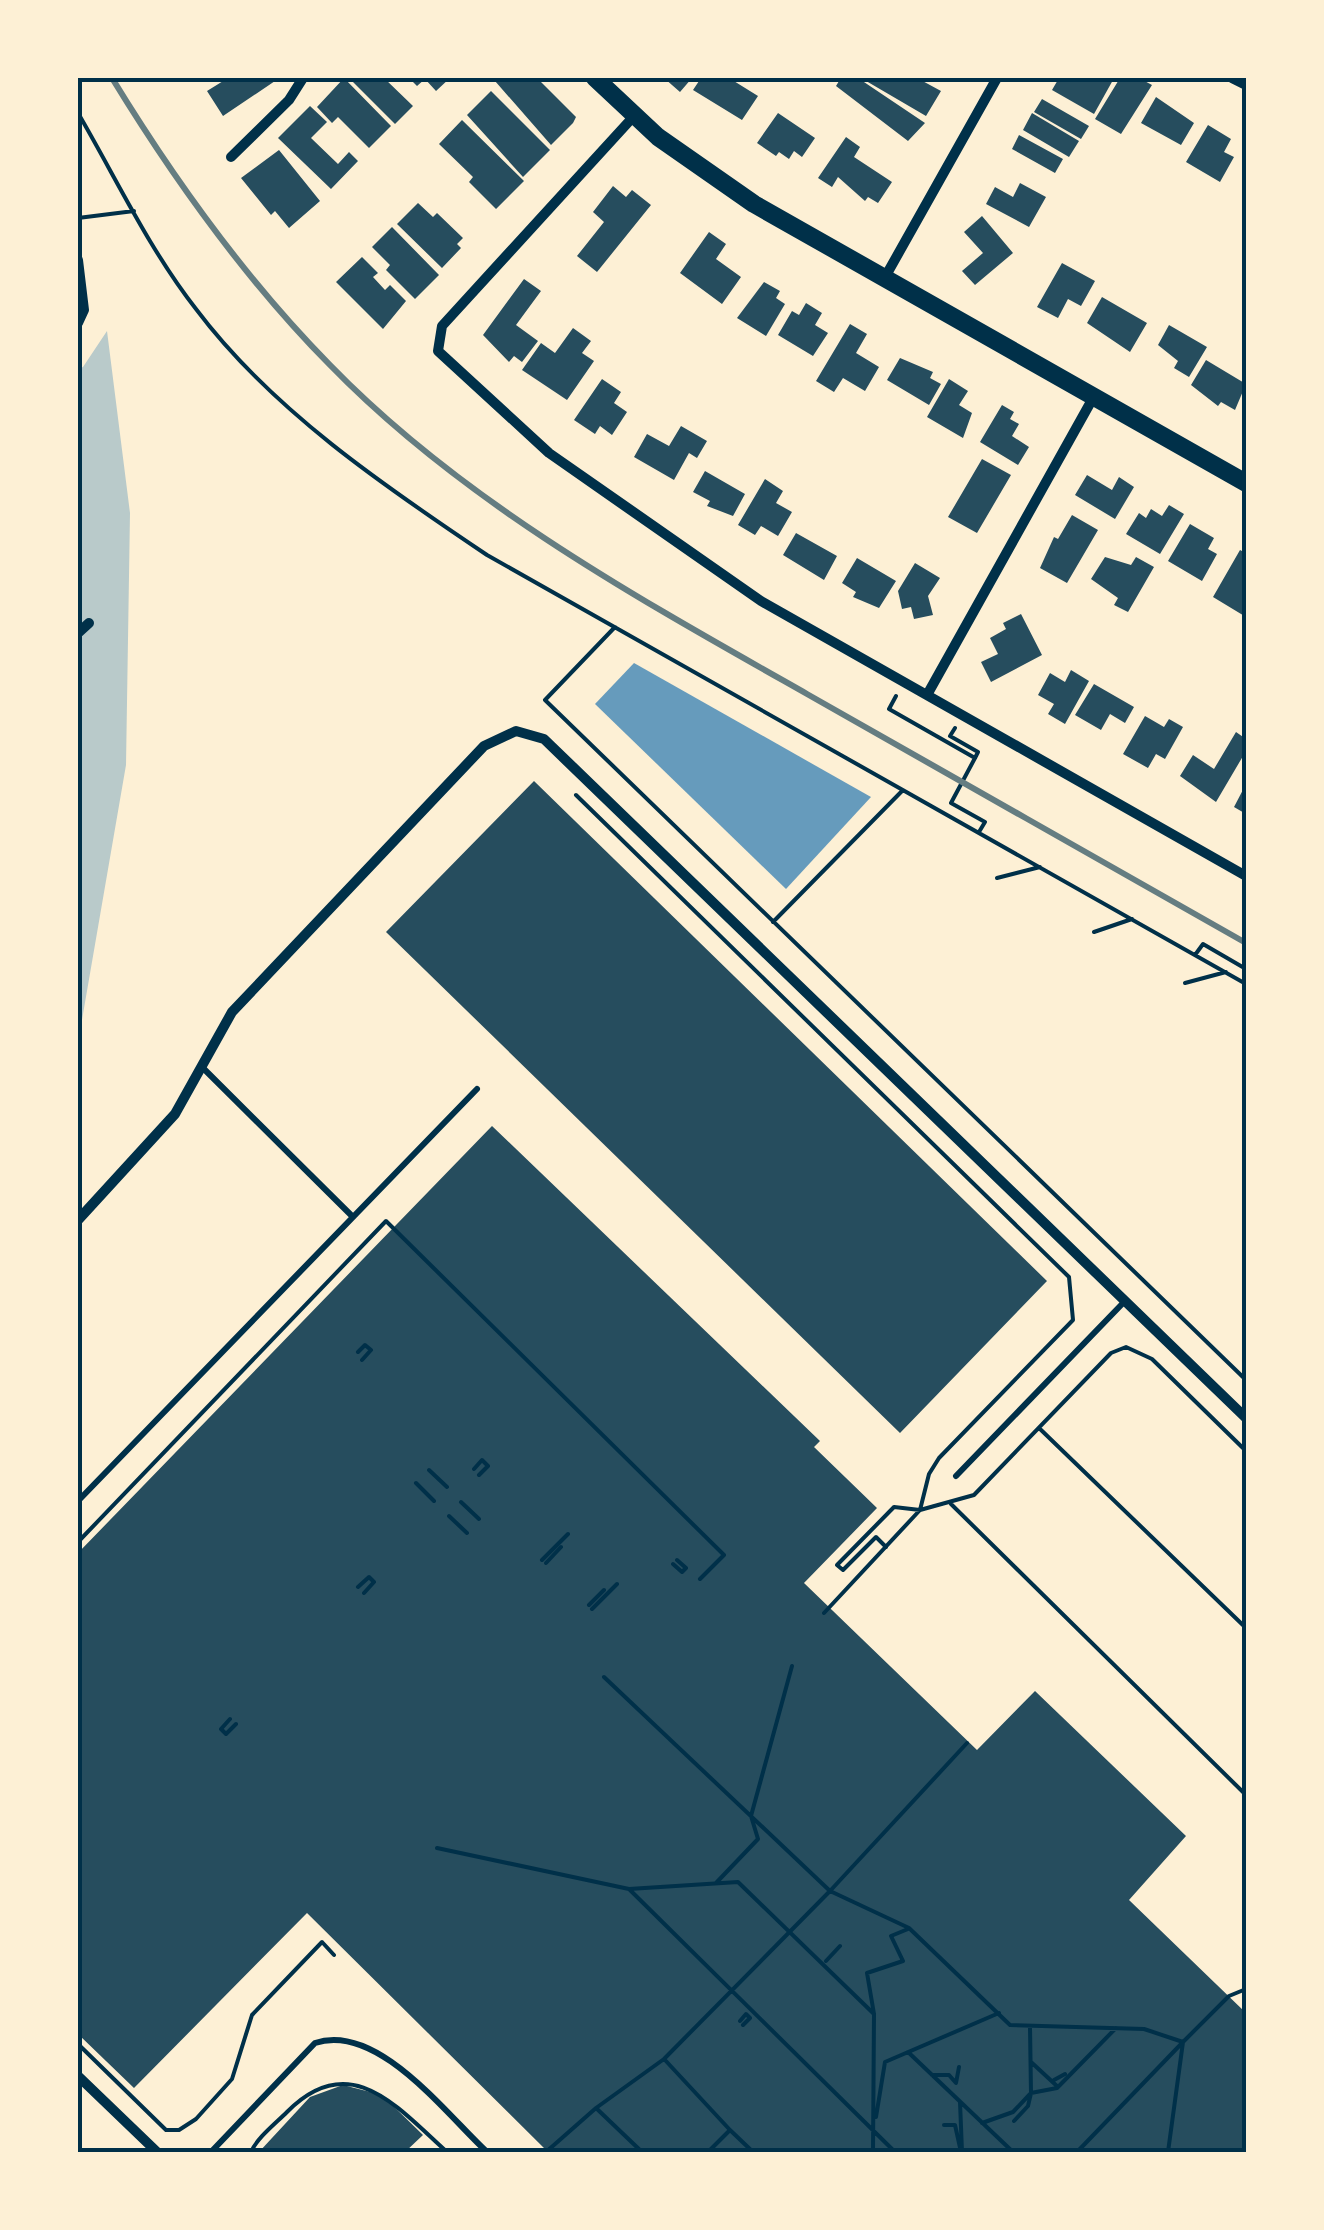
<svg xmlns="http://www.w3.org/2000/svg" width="1324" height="2230" font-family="Barlow,sans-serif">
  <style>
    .green { fill: #b9caca }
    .water { fill: #669bbc }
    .building { fill: #264d5e }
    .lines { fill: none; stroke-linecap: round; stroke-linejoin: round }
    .path { stroke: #003049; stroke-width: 4 }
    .service { stroke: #003049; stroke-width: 6 }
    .minor { stroke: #003049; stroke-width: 10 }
    .tertiary { stroke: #003049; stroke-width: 18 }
    .rail { stroke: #657d81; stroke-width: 6 }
    .neatline { fill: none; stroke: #003049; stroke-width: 4 }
  </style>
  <rect width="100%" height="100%" fill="#fdf0d5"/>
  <path class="green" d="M107,331L130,513L126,765L78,1043V369L83,367Z"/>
  <path class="water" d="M634,663L871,797L786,889L595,704Z"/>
  <path class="building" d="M228,78H273L275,81L223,116L207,91Z
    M344,78L391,126L369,148L338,117L332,123L317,107Z
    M349,78H384L413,106L395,124Z
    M409,78H450L436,91L425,79L417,86Z
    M499,78H537L576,117L573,123L551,145L495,81Z
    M664,78H692L680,92Z
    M701,78H729L758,96L742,120L693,90Z
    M835,78H858L925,123L908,141L836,86L839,81Z
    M861,78H917L941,91L926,116Z
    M1059,78H1109L1113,80L1094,114L1052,90Z
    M1120,78H1139L1152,85L1121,134L1095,119Z
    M491,91L550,150L523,177L467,115Z
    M1156,97L1194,123L1181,145L1141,123Z
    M1042,99L1089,126L1081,139L1034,112Z
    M310,106L327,122L311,138L338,164L349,152L358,161L331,189L278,138Z
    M778,113L815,138L802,157L794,151L789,159L779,152L776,156L757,143Z
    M1032,113L1079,141L1069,157L1023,130Z
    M462,120L524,181L496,209L469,182L473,177L439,144Z
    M1208,125L1231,139L1224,152L1234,157L1220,182L1186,162Z
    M1019,135L1063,159L1055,173L1012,149Z
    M846,137L860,147L854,157L892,182L878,203L868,197L865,201L838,177L832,187L818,178Z
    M279,150L320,201L289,228L275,211L271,215L241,178Z
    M1020,183L1046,197L1029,227L986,204L995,187L1013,197Z
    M613,186L626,197L632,190L651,205L597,272L577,256L604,222L593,212Z
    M418,203L433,217L437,213L463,238L457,244L461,248L442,268L397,224Z
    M982,216L1013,253L975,285L962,271L983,253L964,232Z
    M392,227L439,275L415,299L386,270L390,265L372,247Z
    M709,232L726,244L716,259L741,277L722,304L680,273Z
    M362,257L378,273L373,277L385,290L390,285L406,301L383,329L336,282Z
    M1062,263L1095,281L1081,306L1068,299L1058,318L1037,307Z
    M524,279L541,291L516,325L538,341L522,362L514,356L509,362L483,335Z
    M764,282L780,291L776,298L785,304L766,336L737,318Z
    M1102,297L1147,323L1130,352L1087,323Z
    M806,303L822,313L815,325L828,333L813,356L778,335L792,311L799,315Z
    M850,324L867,334L856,353L879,367L865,391L843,378L834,392L816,381Z
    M1169,325L1207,347L1189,377L1174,368L1178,361L1158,345Z
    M573,328L591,341L582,353L594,361L567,400L522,370L541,343L555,353Z
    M900,358L933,372L930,378L941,384L929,405L887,380Z
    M1206,360L1246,384L1235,410L1221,402L1218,406L1191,385Z
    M602,379L621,392L614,403L627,412L612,435L600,426L595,434L574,420Z
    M949,379L968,391L959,405L972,413L963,438L927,417Z
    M1002,405L1014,412L1010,419L1019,424L1012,436L1029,447L1018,465L980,442Z
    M681,426L707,441L697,458L689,453L674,480L634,457L647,434L669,446Z
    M982,459L1011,475L977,533L948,517Z
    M705,471L745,494L733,516L707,506L710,501L693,492Z
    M1087,475L1112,490L1119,477L1134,487L1115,519L1075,495Z
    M765,479L783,491L776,503L792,512L778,536L761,526L755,535L738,525Z
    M1169,505L1184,514L1160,554L1126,534L1139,513L1146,518L1151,509L1162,516Z
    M1072,515L1098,530L1067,583L1040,568L1054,537L1058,539Z
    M1190,524L1214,538L1208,549L1217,554L1202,581L1168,561Z
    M796,533L837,556L824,580L783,555Z
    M1240,550L1246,553V617L1213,597Z
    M1105,557L1131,565L1136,557L1154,567L1128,612L1114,605L1118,598L1091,579Z
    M857,558L896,581L879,608L853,597L856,592L842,583Z
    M915,563L940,578L928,596L933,615L914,619L911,607L902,609L898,591Z
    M1021,614L1042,655L991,682L981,662L998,654L990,638L1006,629L1003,623Z
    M1071,670L1089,681L1065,724L1048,714L1054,704L1038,695L1050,673L1065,682Z
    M1094,684L1134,707L1125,723L1110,714L1101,730L1075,715Z
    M1145,716L1164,727L1169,719L1183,727L1165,759L1156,754L1148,768L1123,754Z
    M1236,732L1246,739V751L1216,802L1180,776L1193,755L1214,769Z
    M534,781L1047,1281L900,1433L386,932Z
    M1246,784V814L1234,807Z
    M492,1126L820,1441L814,1447L877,1508L804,1583L977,1750L1035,1691L1186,1836L1129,1900L1246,2013V2152H548L307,1913L134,2088L78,2034V1553Z
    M343,2085L382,2095L423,2135L405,2152H259L310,2097Z"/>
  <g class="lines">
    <path class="path" d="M78,113C116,178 149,249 196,309C271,409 384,486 487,555L1246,984
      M78,218L134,211
      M615,627L545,700L1246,1380
      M896,696L889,709L975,758L951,803L985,822L979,832
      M955,728L950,736L978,752L975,758
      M576,795L1069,1277L1073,1320L939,1458L929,1474L920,1510L824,1613
      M997,878L1040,867
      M773,922L903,790
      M1094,932L1132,919
      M1195,955L1203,944L1246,969
      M1185,983L1226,972
      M358,1352L365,1345L371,1350L362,1360
      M1039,1428L1246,1628
      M474,1469L482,1460L488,1466L479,1475
      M429,1470L447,1487
      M416,1483L434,1501
      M461,1502L479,1519
      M951,1504L1246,1795
      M449,1516L467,1533
      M78,1542L386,1221L724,1555L700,1579
      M886,1547L876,1537L843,1570L837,1565L894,1507L920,1510L974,1495L1111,1353L1126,1347L1152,1359L1246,1451
      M542,1560L568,1534
      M546,1563L561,1547
      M673,1564L682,1572L686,1568L677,1560
      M358,1587L369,1577L374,1582L364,1593
      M589,1605L604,1590
      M592,1609L617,1584
      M230,1719L221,1729L226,1734L236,1724
      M967,1743L830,1891L909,1928L1010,2025L1144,2029L1183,2042L1077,2152
      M437,1848L629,1889L738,1882L874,2014
      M716,1883L758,1839L751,1816L792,1666
      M629,1889L895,2152
      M826,1961L840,1946
      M740,2021L746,2014L750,2018L743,2025
      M78,2044L166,2130H179L196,2119L232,2079L252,2015L322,1942L334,1955
      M908,2052L1013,2152
      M665,2060L730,2130
      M1031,2062L1058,2087L1116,2028
      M932,2075H949L956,2083L959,2067
      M1054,2080L1065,2074
      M960,2102L962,2152
      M596,2108L642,2152
      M876,2117L885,2062L999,2013
      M1014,2121L1028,2106L1031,2093L1057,2088
      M982,2123L1013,2112L1031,2093L1030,2027
      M944,2125H955L961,2152
      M251,2152C257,2138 275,2124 287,2112C350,2048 397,2107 447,2152
      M546,2152L596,2108L664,2059L830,1891L604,1677
      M708,2152L730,2130L753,2152
      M873,2152L874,2014L867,1973L903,1961L891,1936L908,1929
      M1168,2152L1183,2042L1229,1996L1246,1989"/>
    <path class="service" d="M203,1068L353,1217
      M956,1476L1124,1302
      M78,1501L477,1089
      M211,2152L315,2043C377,2022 445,2113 487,2152"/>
    <path class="minor" d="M1232,78L1246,85
      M634,116L442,326L438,351L549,453L761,601L1246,876
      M231,157L289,100L303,78
      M78,260L84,310L78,323
      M884,279L997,78
      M78,633L89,623
      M927,695L1093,398
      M78,1220L175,1114L232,1012L484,746L516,731L544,739L1246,1418
      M78,2076L157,2152"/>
    <path class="tertiary" d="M595,78L658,137L754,204L1246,483"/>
    <path class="rail" d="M112,78C175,181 245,279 330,365C464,503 641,600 807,694C953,777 1100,860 1246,943"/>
  </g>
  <rect width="1324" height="2230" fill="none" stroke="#fdf0d5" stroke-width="160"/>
  <rect x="80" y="80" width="1164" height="2070" class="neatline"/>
</svg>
